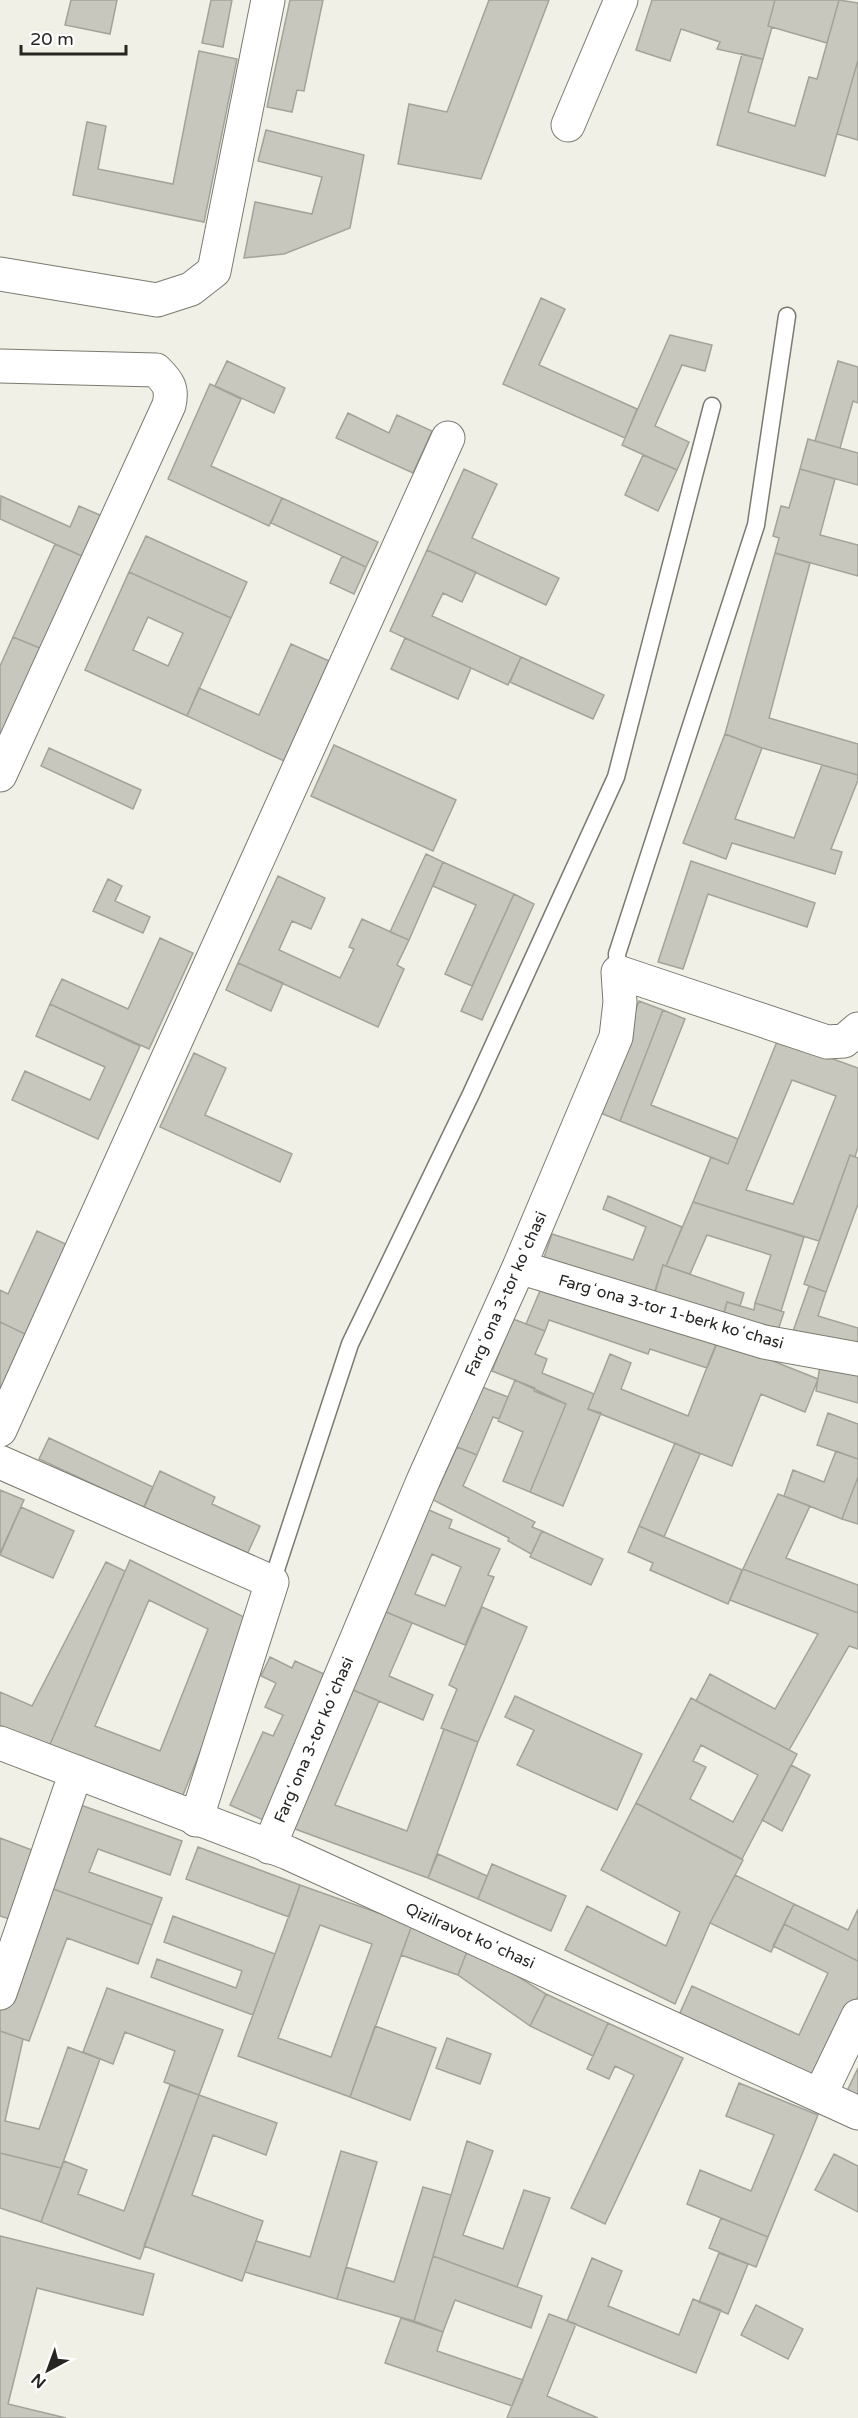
<svg xmlns="http://www.w3.org/2000/svg" width="858" height="2418" font-family="'Varela Round',sans-serif">
  <style>
    .building { fill: #c7c7bd; stroke: #a4a39a; stroke-width: 1.5; fill-rule: evenodd }
    .lines { fill: none; stroke-linecap: round; stroke-linejoin: round }
    .lane-casing { stroke: #7a7a71; stroke-width: 19 }
    .street-casing { stroke: #7a7a71; stroke-width: 35 }
    .secondary-casing { stroke: #7a7a71; stroke-width: 35 }
    .lane { stroke: #fff; stroke-width: 16 }
    .street { stroke: #fff; stroke-width: 33 }
    .secondary { stroke: #fff; stroke-width: 33 }
    .labels { text-anchor: middle; dominant-baseline: central; stroke-width: 4.5; stroke-linejoin: round; paint-order: stroke }
    .street-label { font-size: 16px; fill: #272623; stroke: #fff }
  </style>
  <rect width="100%" height="100%" fill="#f1f0e6"/>
  <path class="building" d="M71,0H117L110,34L65,25Z
    M211,0H232L223,47L202,43Z
    M290,0H323L304,91L297,90L292,112L267,107Z
    M489,0H549L481,179L398,164L409,104L447,112Z
    M652,0H775L768,26L772,27L763,59L717,49L720,42L681,29L670,61L636,50Z
    M775,0H839L827,43L768,26Z
    M839,0L858,3V60L825,176L717,145L742,54L763,59L748,112L795,126L809,77L817,79Z
    M199,51L237,59L204,222L73,195L87,122L106,126L98,169L173,184Z
    M858,60V140L837,134Z
    M266,130L364,155L350,228L284,254L244,258L255,202L312,214L322,177L258,161Z
    M541,298L565,309L539,365L637,409L625,438L503,384Z
    M670,335L712,345L705,371L682,365L655,426L689,442L677,470L622,445Z
    M227,361L285,388L274,413L215,386Z
    M838,361L858,367V403L853,401L840,448L815,441Z
    M210,384L241,399L211,466L282,498L269,526L168,479Z
    M348,413L389,433L397,415L432,431L413,473L336,438Z
    M808,439L858,453V485L800,469Z
    M643,455L677,470L658,511L625,495Z
    M464,469L497,484L472,538L559,578L546,605L427,550Z
    M800,469L835,479L820,535L858,545V576L775,553L779,538L773,536L781,506L789,508Z
    M1,496L70,527L79,506L102,516L84,557L0,519Z
    M282,498L378,542L366,567L271,523Z
    M146,536L247,582L231,618L129,572Z
    M55,544L84,557L42,649L13,637Z
    M427,550L476,572L462,602L443,593L432,616L521,657L508,685L390,631Z
    M775,553L810,563L769,718L858,744V775L762,748L725,734Z
    M342,556L366,567L354,594L330,583Z
    M129,572L231,618L187,716L85,670ZM148,617L183,633L168,666L133,650Z
    M13,637L42,649L0,742V666Z
    M405,638L471,668L458,699L391,669Z
    M291,644L329,661L284,761L187,716L199,688L259,715Z
    M521,657L604,695L593,719L510,682Z
    M725,734L762,748L735,819L794,838L822,765L858,775V780L831,849L842,852L835,874L732,843L726,859L683,843Z
    M334,745L456,800L433,851L311,796Z
    M49,748L141,790L133,809L41,766Z
    M426,854L443,862L409,940L390,932Z
    M691,861L815,903L807,927L708,894L683,969L658,962Z
    M443,862L514,894L472,986L445,974L476,905L433,886Z
    M278,876L325,898L311,929L292,921L279,950L340,978L354,949L349,947L362,919L409,940L397,965L404,969L378,1027L238,963Z
    M108,879L122,886L115,901L150,917L143,933L93,911Z
    M514,894L534,904L482,1020L461,1011Z
    M160,938L193,953L149,1049L50,1004L62,979L128,1009Z
    M238,963L283,983L271,1011L226,990Z
    M639,1001L663,1010L620,1121L596,1111Z
    M50,1004L140,1046L98,1139L12,1100L25,1071L90,1100L105,1067L36,1036Z
    M663,1010L685,1019L651,1105L738,1139L728,1164L620,1121Z
    M778,1039L858,1068V1147L855,1157L850,1155L819,1241L693,1202L711,1157L728,1164ZM792,1080L836,1096L793,1204L746,1190Z
    M194,1053L226,1068L205,1115L292,1154L280,1182L160,1127Z
    M850,1155L858,1158V1204L826,1292L804,1284Z
    M608,1196L682,1227L666,1266L663,1265L651,1304L540,1269L552,1234L633,1260L646,1227L603,1209Z
    M693,1202L804,1237L781,1311L755,1303L771,1255L707,1235L690,1274L666,1266Z
    M37,1231L68,1245L27,1335L0,1322V1290L8,1294Z
    M663,1265L744,1293L740,1306L727,1302L723,1317L654,1296Z
    M545,1279L718,1341L707,1368L650,1349L648,1354L549,1320L545,1331L526,1324Z
    M809,1286L826,1292L818,1316L858,1328V1349L791,1337Z
    M727,1302L754,1310L755,1303L784,1312L775,1339L721,1322Z
    M513,1319L545,1331L535,1354L547,1359L542,1373L594,1394L588,1409L601,1413L563,1506L530,1492L566,1404L534,1391L535,1388L492,1371Z
    M0,1322L27,1335L0,1394Z
    M718,1339L818,1379L805,1412L761,1394L732,1466L588,1409L610,1354L631,1363L621,1389L688,1416Z
    M821,1359L858,1365V1403L816,1391Z
    M515,1380L566,1404L530,1492L503,1481L523,1432L498,1421Z
    M477,1385L508,1397L499,1419L493,1417L477,1455L452,1445Z
    M828,1413L858,1424V1459L817,1445Z
    M49,1438L153,1487L144,1508L39,1459Z
    M675,1443L700,1454L664,1537L639,1526Z
    M457,1447L477,1455L463,1486L535,1522L532,1527L542,1531L531,1554L508,1541L509,1538L433,1500Z
    M836,1451L858,1459V1477L842,1519L784,1496L793,1470L824,1482Z
    M160,1471L215,1497L212,1504L260,1526L245,1559L142,1511Z
    M858,1477V1524L842,1519Z
    M0,1490L24,1500L0,1553Z
    M778,1494L810,1506L786,1558L858,1585V1613L743,1569Z
    M21,1507L74,1531L53,1578L0,1555Z
    M422,1507L452,1520L449,1528L500,1549L488,1575L494,1577L465,1645L379,1609ZM432,1554L461,1567L445,1606L415,1594Z
    M639,1526L742,1570L728,1604L650,1570L653,1563L628,1552Z
    M542,1531L603,1559L591,1585L530,1557Z
    M130,1560L252,1621L181,1800L48,1749ZM149,1600L208,1629L160,1751L95,1726Z
    M106,1562L125,1571L48,1749L0,1730V1692L32,1706Z
    M743,1569L858,1613V1649L849,1646L789,1750L696,1701L710,1674L775,1709L818,1634L730,1600Z
    M482,1607L527,1627L478,1742L441,1728L457,1689L449,1685Z
    M379,1609L412,1623L389,1676L433,1695L423,1720L346,1687Z
    M270,1657L292,1668L295,1661L335,1679L270,1823L230,1805L263,1732L273,1736L283,1715L265,1707L276,1683L261,1676Z
    M346,1687L379,1701L335,1805L407,1831L444,1729L478,1742L428,1878L287,1826Z
    M515,1696L642,1754L617,1810L517,1765L534,1730L505,1717Z
    M691,1698L797,1754L742,1859L636,1803ZM701,1745L758,1775L733,1822L690,1799L706,1767L693,1761Z
    M791,1765L810,1775L782,1831L762,1820Z
    M75,1803L182,1841L170,1875L98,1849L89,1872L162,1898L152,1925L45,1886Z
    M636,1803L743,1860L710,1923L675,2004L565,1950L587,1906L666,1946L680,1912L601,1870Z
    M0,1838L37,1852L13,1920L0,1916Z
    M198,1847L300,1885L289,1917L186,1879Z
    M438,1854L487,1876L478,1899L428,1878Z
    M492,1864L566,1896L551,1931L478,1899Z
    M735,1875L794,1904L771,1952L710,1923Z
    M300,1885L412,1925L350,2097L238,2056ZM320,1925L372,1944L331,2057L278,2038Z
    M45,1886L152,1925L138,1964L67,1938L29,2041L0,2031V2011Z
    M794,1904L848,1930L858,1909V1961L784,1924Z
    M173,1916L275,1954L253,2015L151,1977L157,1959L236,1988L242,1971L164,1942Z
    M784,1924L858,1961V1996L818,2078L679,2015L692,1986L799,2035L828,1973L773,1946Z
    M412,1925L469,1946L458,1975L401,1955Z
    M469,1946L546,1994L530,2026L458,1975Z
    M107,1988L223,2030L199,2095L164,2082L175,2051L125,2032L113,2064L83,2052Z
    M546,1994L608,2023L593,2056L530,2026Z
    M608,2023L683,2058L605,2224L571,2208L634,2075L615,2066L609,2079L587,2069Z
    M375,2026L436,2048L410,2120L350,2097Z
    M0,2031L23,2039L5,2121L39,2129L68,2047L100,2059L61,2168L0,2153Z
    M447,2038L491,2054L480,2084L436,2068Z
    M858,2068V2099L846,2093Z
    M739,2083L818,2115L768,2237L687,2204L700,2170L751,2191L774,2135L726,2116Z
    M170,2085L199,2095L140,2259L41,2222L64,2161L87,2170L78,2194L124,2211Z
    M199,2095L277,2123L266,2155L213,2135L192,2195L263,2221L242,2281L144,2246Z
    M467,2141L493,2151L463,2235L503,2249L524,2190L550,2198L517,2287L433,2256Z
    M341,2151L377,2162L337,2299L245,2272L256,2241L310,2257Z
    M0,2153L61,2168L41,2222L0,2208Z
    M834,2154L858,2166V2212L815,2190Z
    M423,2187L451,2195L414,2321L337,2299L346,2267L394,2282Z
    M721,2218L768,2237L756,2267L709,2248Z
    M0,2236L154,2274L143,2315L37,2288L8,2404L66,2418H0Z
    M719,2253L748,2264L728,2314L699,2302Z
    M433,2256L542,2296L531,2328L455,2300L443,2332L414,2321Z
    M592,2258L622,2271L608,2306L679,2335L693,2299L721,2310L696,2373L567,2321Z
    M756,2305L803,2329L788,2359L741,2335Z
    M549,2314L576,2324L547,2396L598,2418H507Z
    M401,2318L443,2332L437,2351L523,2380L512,2406L385,2363Z"/>
  <g class="lines">
    <g class="lane-casing">
      <path id="lane" d="M618,972L617,954L756,525L787,316
        M272,1582L350,1344L471,1094L616,777L712,406"/>
    </g>
    <g class="street-casing">
      <path id="street" d="M568,125L621,0
        M0,274L157,300L191,289L214,271L268,0
        M0,366L156,370C168,382 173,388 169,405L0,775
        M519,1267L764,1342L858,1359
        M0,1430L448,438
        M0,1462L272,1582L196,1820
        M269,1847L423,1481L519,1267L616,1037L620,1002L618,972L827,1042L844,1041L858,1029
        M0,1993L76,1772
        M820,2095L858,2016"/>
    </g>
    <g class="secondary-casing">
      <path id="secondary" d="M0,1743L288,1853L858,2113"/>
    </g>
    <use href="#lane" class="lane"/>
    <use href="#street" class="street"/>
    <use href="#secondary" class="secondary"/>
  </g>
  <g class="labels">
    <g class="street-label">
      <text transform="translate(506 1294) rotate(-66)">Fargʻona 3-tor koʻchasi</text>
      <text transform="translate(671 1312) rotate(16)">Fargʻona 3-tor 1-berk koʻchasi</text>
      <text transform="translate(314 1740) rotate(-67)">Fargʻona 3-tor koʻchasi</text>
      <text transform="translate(470 1936) rotate(24)">Qizilravot koʻchasi</text>
    </g>
  </g>
  <g transform="translate(48 2370) rotate(221)" stroke="#ffffff" stroke-width="4.5" paint-order="stroke">
  <path d="M0-4.5L10 22L0 15L-10 22Z" fill="#272623"/>
  <text y="-9" font-size="16" font-weight="bold" text-anchor="middle" fill="#272623">N</text>
  </g>
  <path d="M21 45v9h105v-9" fill="none" stroke="#272623" stroke-width="3"/>
  <text x="30" y="45" font-size="18" fill="#272623" stroke="#ffffff" stroke-width="4.5" paint-order="stroke">20 m</text>
</svg>
